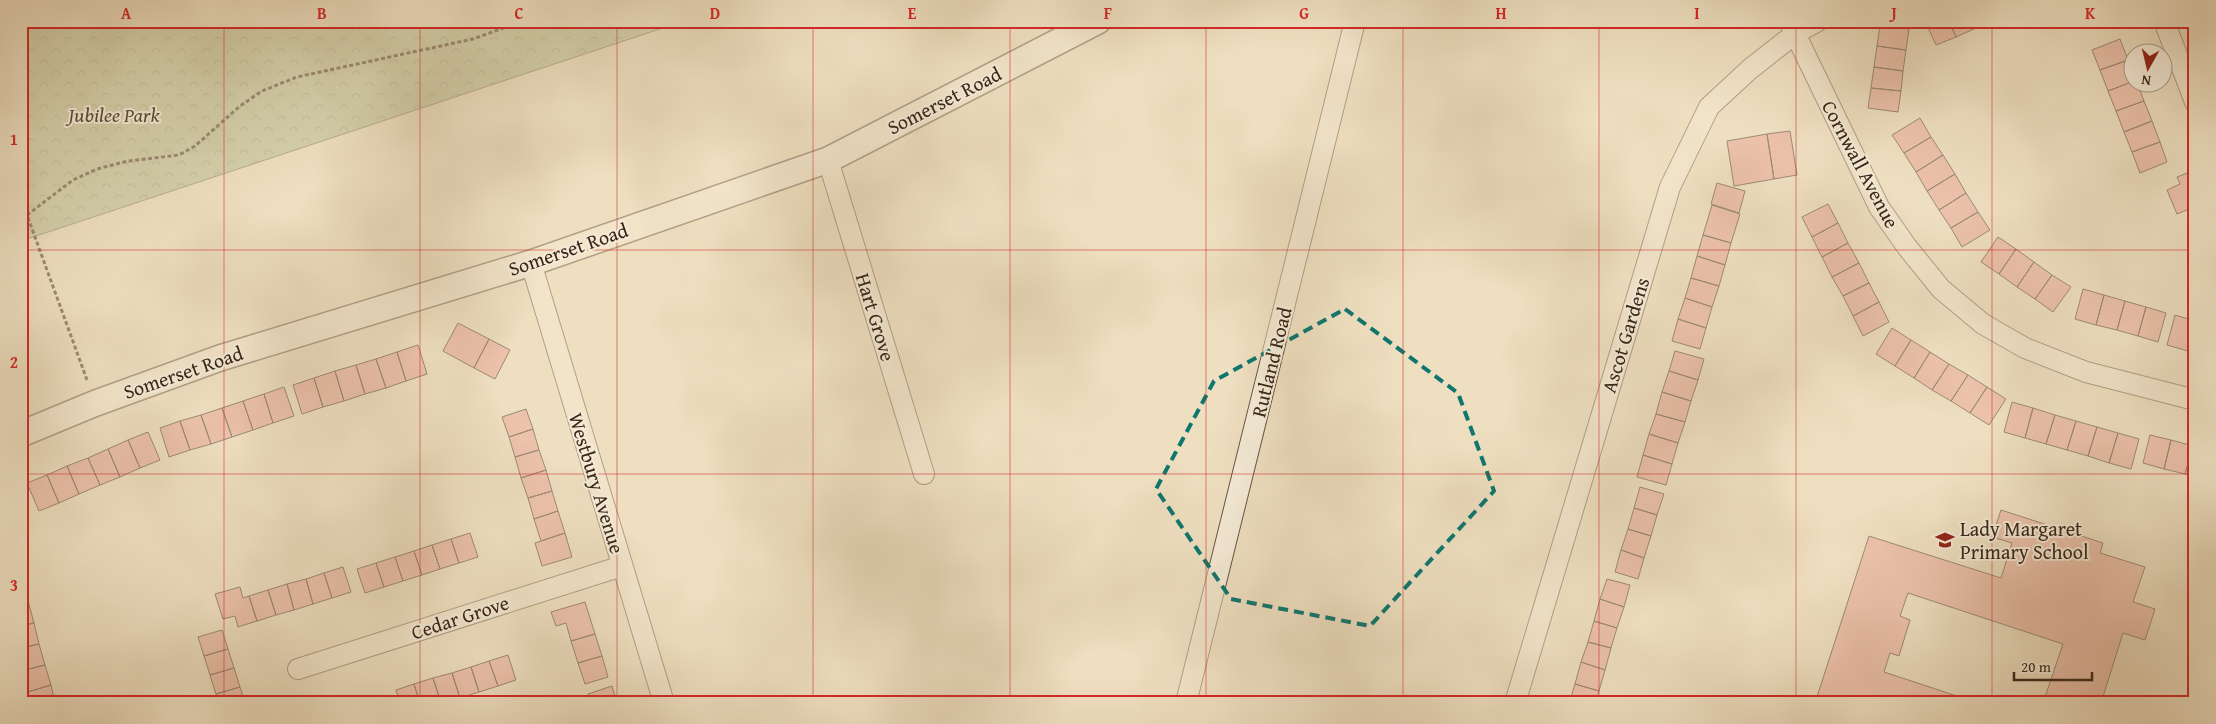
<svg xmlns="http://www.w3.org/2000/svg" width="2216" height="724" font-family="'Gentium Book Plus',serif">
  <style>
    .park { fill: url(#park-crowns); stroke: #777457 }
    .building { fill: #e8a092; stroke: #382619 }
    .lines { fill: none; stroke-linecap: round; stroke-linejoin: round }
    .minor-casing { stroke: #665443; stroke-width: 22 }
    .tertiary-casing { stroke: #665443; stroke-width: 28 }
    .path { stroke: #382619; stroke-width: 3; stroke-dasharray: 4 2.5; stroke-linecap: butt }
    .minor { stroke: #f4ead6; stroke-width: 20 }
    .tertiary { stroke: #f4ead6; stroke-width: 25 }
    .marked { fill: none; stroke: #0f766e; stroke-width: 4; stroke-dasharray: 10 6; stroke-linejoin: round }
    .grid { fill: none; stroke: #d62828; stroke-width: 1; stroke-opacity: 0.55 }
    .labels { text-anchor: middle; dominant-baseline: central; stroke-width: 4; stroke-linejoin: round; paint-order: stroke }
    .street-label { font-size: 20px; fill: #382619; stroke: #f4ead6 }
    .park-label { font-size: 20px; font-style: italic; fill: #584d38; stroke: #f4ead6 }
    .poi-label { font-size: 20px; fill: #382619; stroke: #f4ead6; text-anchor: start }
    .neatline { fill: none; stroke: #d62828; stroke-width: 2 }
    .grid-label { font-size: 16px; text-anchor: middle; font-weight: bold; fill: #d62828 }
  </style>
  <defs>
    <pattern id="park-crowns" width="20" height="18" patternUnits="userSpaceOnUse" patternTransform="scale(1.25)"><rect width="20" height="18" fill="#b6c295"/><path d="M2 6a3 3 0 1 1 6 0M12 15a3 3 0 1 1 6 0" fill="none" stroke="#959d79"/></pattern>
  </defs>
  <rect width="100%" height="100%" fill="#eedfc0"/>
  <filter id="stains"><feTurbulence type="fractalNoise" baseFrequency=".004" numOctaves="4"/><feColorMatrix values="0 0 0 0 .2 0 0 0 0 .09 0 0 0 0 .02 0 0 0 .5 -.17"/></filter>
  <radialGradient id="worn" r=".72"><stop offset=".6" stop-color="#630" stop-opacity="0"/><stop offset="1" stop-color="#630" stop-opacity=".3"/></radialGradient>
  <path class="park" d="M21,21H684L21,241Z"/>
  <path class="building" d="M1925,21H1949L1956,37L1936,45Z
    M1949,21H1973L1976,28L1956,37Z
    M1973,21H1993L1976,28Z
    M1880,25L1909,29L1906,50L1877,46Z
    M2120,39L2128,60L2100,70L2092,50Z
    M1877,46L1906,50L1903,71L1874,67Z
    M2128,60L2134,74V81L2108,91L2100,70Z
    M1874,67L1903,71L1901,91L1871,88Z
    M2134,81L2137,82L2144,101L2116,111L2108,91Z
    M1871,88L1901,91L1898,112L1868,108Z
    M2144,101L2152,121L2124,132L2116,111Z
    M1920,118L1931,137L1904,153L1892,135Z
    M2152,121L2160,142L2132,152L2124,132Z
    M1790,131L1797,175L1774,179L1767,134Z
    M1767,134L1774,179L1734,186L1727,141Z
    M1931,137L1943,155L1916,172L1904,153Z
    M2160,142L2167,162L2140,173L2132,152Z
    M1943,155L1955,174L1927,191L1916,172Z
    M2195,170V203L2190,204L2192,208L2177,214L2167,190L2180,184L2177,177Z
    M1955,174L1966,193L1939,210L1927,191Z
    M1717,183L1745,191L1739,213L1711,204Z
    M1966,193L1978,212L1951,228L1939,210Z
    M1828,204L1838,223L1812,237L1802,217Z
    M1712,205L1740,214L1731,243L1703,235Z
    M1978,212L1990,230L1962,247L1951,228Z
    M1838,223L1848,243L1822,257L1812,237Z
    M1703,235L1731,243L1725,265L1697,256Z
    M1998,237L2016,249L1999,274L1981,262Z
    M1848,243L1859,263L1832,277L1822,257Z
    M2016,249L2034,262L2017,287L1999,274Z
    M1697,256L1725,265L1719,286L1691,278Z
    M2034,262L2052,275L2035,299L2017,287Z
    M1859,263L1869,283L1843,296L1832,277Z
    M2052,275L2071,287L2053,312L2035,299Z
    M1691,278L1719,286L1712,307L1685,298Z
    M1869,283L1879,302L1853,316L1843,296Z
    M2083,289L2104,295L2096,325L2075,319Z
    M2104,295L2125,301L2117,330L2096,325Z
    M1685,298L1712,307L1706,328L1678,319Z
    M2125,301L2146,307L2138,336L2117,330Z
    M1879,302L1889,322L1863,336L1853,316Z
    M2146,307L2166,313L2158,342L2138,336Z
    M2175,315L2195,321L2188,351L2167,345Z
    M1678,319L1706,328L1700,349L1672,341Z
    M458,323L489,339L474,368L443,351Z
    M2195,326V353L2188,351Z
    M1892,328L1911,340L1895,366L1876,354Z
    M489,339L510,350L495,379L474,368Z
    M1911,340L1930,352L1914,378L1895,366Z
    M418,345L427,374L406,381L397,352Z
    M1675,351L1704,359L1698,380L1669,371Z
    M397,352L406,381L386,388L376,359Z
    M1930,352L1949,364L1932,390L1914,378Z
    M376,359L386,388L365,394L356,365Z
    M1949,364L1968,375L1951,401L1932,390Z
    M356,365L365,394L344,401L335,371Z
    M335,371L344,401L323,407L314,378Z
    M1669,371L1698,380L1691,401L1662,392Z
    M1968,375L1987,387L1970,413L1951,401Z
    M314,378L323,407L302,414L293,385Z
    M284,387L294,416L273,423L264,394Z
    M1987,387L2006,399L1989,425L1970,413Z
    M1662,392L1691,401L1685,422L1656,414Z
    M264,394L273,423L253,430L243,401Z
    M243,401L253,430L232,437L222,408Z
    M2012,402L2033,408L2025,438L2004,432Z
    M222,408L232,437L211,444L201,415Z
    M2033,408L2055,415L2046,444L2025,438Z
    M526,409L533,429L509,437L502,417Z
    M1656,414L1685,422L1678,443L1649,434Z
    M201,415L211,444L190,450L180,421Z
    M2055,415L2076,421L2067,450L2046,444Z
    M180,421L190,450L169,457L160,428Z
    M2076,421L2097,427L2088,456L2067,450Z
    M2097,427L2118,433L2109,463L2088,456Z
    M533,429L539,450L515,457L509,437Z
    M148,432L160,460L140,468L128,440Z
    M2118,433L2139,439L2131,469L2109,463Z
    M1649,434L1678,443L1672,464L1643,455Z
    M2150,435L2171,440L2164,469L2143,463Z
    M128,440L140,468L120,477L108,449Z
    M2171,440L2193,446L2185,474L2164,469Z
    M2193,446H2195V477L2185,474Z
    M108,449L120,477L100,485L88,458Z
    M539,450L546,470L521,478L515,457Z
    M1643,455L1672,464L1666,485L1637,477Z
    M88,458L100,485L79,494L67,466Z
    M67,466L79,494L59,503L47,475Z
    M546,470L552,491L528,498L521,478Z
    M47,475L59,503L39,511L27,483Z
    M1640,487L1664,494L1657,515L1634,508Z
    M552,491L558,511L534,519L528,498Z
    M1634,508L1657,515L1651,536L1628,529Z
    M2001,510L2103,543L2100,553L2145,567L2133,602L2155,609L2145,640L2123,633L2101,703H2043L2063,644L1908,593L1900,616L1910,620L1899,656L1890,653L1884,672L1978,703H1815L1869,536L2001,578L2012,543L1992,537Z
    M558,511L565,533L541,541L534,519Z
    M1628,529L1651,536L1644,558L1621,550Z
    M470,533L478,557L459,563L451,539Z
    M565,533L572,557L542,566L535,543Z
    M451,539L459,563L440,569L432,545Z
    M432,545L440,569L422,575L414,551Z
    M1621,550L1644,558L1638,579L1615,572Z
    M414,551L422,575L403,581L395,557Z
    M395,557L403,581L384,587L376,563Z
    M376,563L384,587L365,593L357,569Z
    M343,567L351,592L332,598L324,573Z
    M324,573L332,598L313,604L306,579Z
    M306,579L313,604L294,610L287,584Z
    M1607,579L1630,585L1624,607L1600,599Z
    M22,580L28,601L21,603V581Z
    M287,584L294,610L276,615L268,590Z
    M240,587L243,598L249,596L257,621L238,627L235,616L223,619L215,594Z
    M268,590L276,615L257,621L249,596Z
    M1600,599L1624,607L1617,628L1594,621Z
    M28,601L34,623L21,626V603Z
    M585,602L595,634L571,641L566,623L556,626L551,612Z
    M1594,621L1617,628L1611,648L1588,642Z
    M34,623L39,644L21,648V626Z
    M222,630L228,649L204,656L198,637Z
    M595,634L602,656L578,663L571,641Z
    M1588,642L1611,648L1605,670L1581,662Z
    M39,644L45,665L21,671V648Z
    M228,649L234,668L210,675L204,656Z
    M508,655L516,680L498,686L489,661Z
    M602,656L608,677L585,684L578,663Z
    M489,661L498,686L479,692L471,667Z
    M1581,662L1605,670L1599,691L1575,684Z
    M45,665L51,685L21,694V671Z
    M471,667L479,692L460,698L452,673Z
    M234,668L240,687L216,694L210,675Z
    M452,673L460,698L441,703L433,678Z
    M433,678L441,703H420L414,684Z
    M2195,681V703H2188Z
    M414,684L420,703H400L396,690Z
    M1575,684L1599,691L1595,703H1569Z
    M51,685L55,703H23L21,694Z
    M612,686L617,703H591L588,694Z
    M240,687L245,703H219L216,694Z"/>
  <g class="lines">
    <g class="minor-casing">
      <path id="minor" d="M2164,21L2195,102
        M1790,23L1879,207L1907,247L1941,289L1983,324L2025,348L2086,372L2195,400
        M828,160L924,474
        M531,263L664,703
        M298,669L622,566
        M1186,703L1355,21
        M1515,703L1670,187L1709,107L1750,69L1796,33L1818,21"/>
    </g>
    <g class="tertiary-casing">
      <path id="tertiary" d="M21,434L96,403L220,358L531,263L828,160L1098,21"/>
    </g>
    <path class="path" d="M21,205L25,216
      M87,380L27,215L73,180L97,169L128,161L179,155L195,146L240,106L262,91L297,77L473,39L506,27L515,21"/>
    <use href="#minor" class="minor"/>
    <use href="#tertiary" class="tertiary"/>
  </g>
  <path d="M0 0H2216V724H0ZM1345,309L1458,393L1494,491L1370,626L1231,599L1156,489L1214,381Z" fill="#eedfc0" fill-opacity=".55" fill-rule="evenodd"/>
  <path class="marked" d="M1345,309L1458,393L1494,491L1370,626L1231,599L1156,489L1214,381Z"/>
  <path class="grid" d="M224,21V703M420,21V703M617,21V703M813,21V703M1010,21V703M1206,21V703M1403,21V703M1599,21V703M1796,21V703M1992,21V703M21,250H2195M21,474H2195"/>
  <defs>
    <g id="school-bare" transform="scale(1.5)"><path d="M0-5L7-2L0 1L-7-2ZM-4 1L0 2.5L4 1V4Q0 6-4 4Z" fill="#8f2418" stroke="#f4ead6" stroke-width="2.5" paint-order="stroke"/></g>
  </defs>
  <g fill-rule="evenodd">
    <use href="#school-bare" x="1945" y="540"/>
  </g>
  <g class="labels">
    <g class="street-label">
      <text transform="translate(944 100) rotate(-27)">Somerset Road</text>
      <text transform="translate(1861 164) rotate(62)">Cornwall Avenue</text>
      <text transform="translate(568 249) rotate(-19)">Somerset Road</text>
      <text transform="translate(876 317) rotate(73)">Hart Grove</text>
      <text transform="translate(1625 335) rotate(-73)">Ascot Gardens</text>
      <text transform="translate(1271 362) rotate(-76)">Rutland Road</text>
      <text transform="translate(183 372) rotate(-19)">Somerset Road</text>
      <text transform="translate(597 483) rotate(73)">Westbury Avenue</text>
      <text transform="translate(460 617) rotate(-18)">Cedar Grove</text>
    </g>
    <g class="park-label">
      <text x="114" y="114">Jubilee Park</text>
    </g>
    <g class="poi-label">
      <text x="1960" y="528">Lady Margaret<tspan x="1960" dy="23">Primary School</tspan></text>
    </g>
  </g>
  <rect width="2216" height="724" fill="none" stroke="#eedfc0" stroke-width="55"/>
  <g transform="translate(2148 68) rotate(188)"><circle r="24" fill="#f4ead6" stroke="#a99c8a"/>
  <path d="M0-4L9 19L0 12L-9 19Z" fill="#8f2418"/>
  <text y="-8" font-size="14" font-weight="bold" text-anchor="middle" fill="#382619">N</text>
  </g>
  <path d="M2014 672v8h78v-8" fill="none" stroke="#382619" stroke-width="2.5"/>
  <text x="2021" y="672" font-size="15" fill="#382619" stroke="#f4ead6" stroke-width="4" paint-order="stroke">20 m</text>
  <rect x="28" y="28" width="2160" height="668" class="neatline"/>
  <g class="grid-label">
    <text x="126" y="19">A</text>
    <text x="322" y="19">B</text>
    <text x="519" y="19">C</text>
    <text x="715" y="19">D</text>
    <text x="912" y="19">E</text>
    <text x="1108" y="19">F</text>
    <text x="1304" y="19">G</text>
    <text x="1501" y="19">H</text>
    <text x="1697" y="19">I</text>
    <text x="1894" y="19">J</text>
    <text x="2090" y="19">K</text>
    <text x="14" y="145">1</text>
    <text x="14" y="368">2</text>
    <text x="14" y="591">3</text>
  </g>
  <rect width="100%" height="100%" filter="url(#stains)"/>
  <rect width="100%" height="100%" fill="url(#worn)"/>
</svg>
